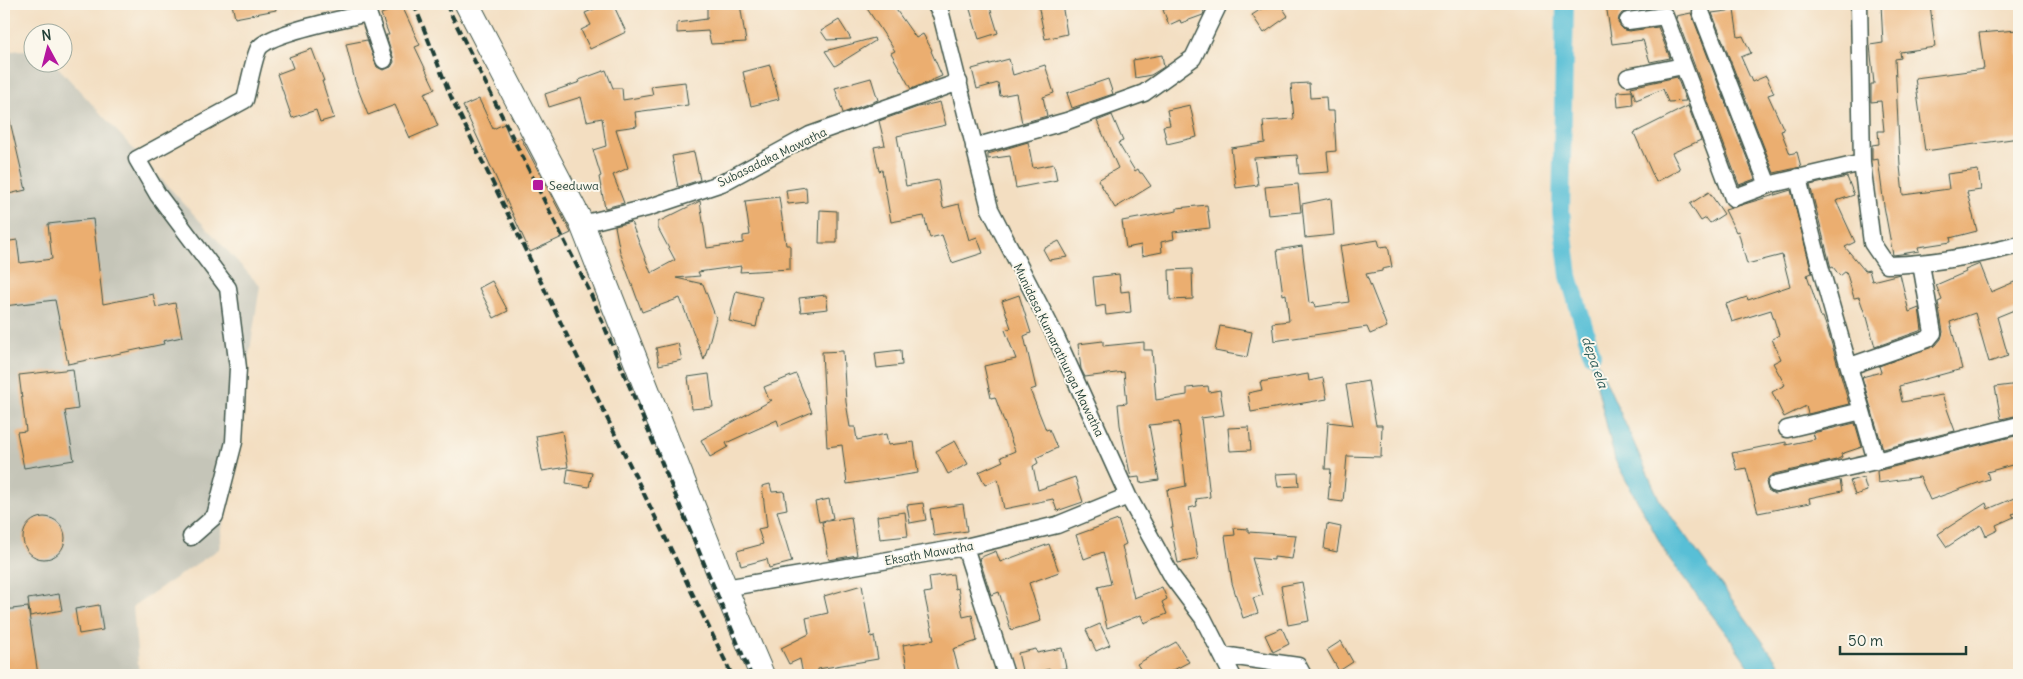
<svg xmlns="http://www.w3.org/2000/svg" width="2023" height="679" font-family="Delius,sans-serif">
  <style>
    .industrial { fill: #c5c5b8 }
    .water { fill: #59bfd6; stroke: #3c7e85 }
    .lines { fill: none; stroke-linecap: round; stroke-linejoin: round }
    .canal { stroke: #59bfd6; stroke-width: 18 }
    .building { fill: #ebae70 }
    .street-casing { stroke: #3f5549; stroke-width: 19 }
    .secondary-casing { stroke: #3f5549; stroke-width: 26 }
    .street { stroke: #fff; stroke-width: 16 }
    .secondary { stroke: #fff; stroke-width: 24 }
    .rail { stroke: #1f3d34; stroke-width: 4; stroke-dasharray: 8 4; stroke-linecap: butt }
    .poi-dot { fill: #b5179e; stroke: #fbf7ec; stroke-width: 2 }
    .labels { text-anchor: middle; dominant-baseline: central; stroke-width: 4; stroke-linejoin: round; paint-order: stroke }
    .street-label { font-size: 12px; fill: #1f3d34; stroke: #fbf7ec }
    .poi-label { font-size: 12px; fill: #1f3d34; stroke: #fbf7ec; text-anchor: start }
    .water-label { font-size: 14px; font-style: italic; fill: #2e5e5c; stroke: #fbf7ec }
  </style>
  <rect width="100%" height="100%" fill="#fbf7ec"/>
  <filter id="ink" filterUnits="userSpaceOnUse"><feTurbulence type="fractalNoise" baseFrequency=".02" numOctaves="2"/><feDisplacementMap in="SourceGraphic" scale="10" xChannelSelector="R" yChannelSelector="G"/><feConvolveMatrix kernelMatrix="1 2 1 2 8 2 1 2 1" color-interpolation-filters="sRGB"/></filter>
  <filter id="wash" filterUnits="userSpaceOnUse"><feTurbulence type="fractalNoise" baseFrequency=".0096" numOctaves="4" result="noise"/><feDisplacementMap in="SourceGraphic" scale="20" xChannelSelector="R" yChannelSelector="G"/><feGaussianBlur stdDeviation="1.12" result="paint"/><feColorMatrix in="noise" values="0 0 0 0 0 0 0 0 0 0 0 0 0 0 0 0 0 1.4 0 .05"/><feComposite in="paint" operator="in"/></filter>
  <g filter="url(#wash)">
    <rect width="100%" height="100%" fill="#f3dec1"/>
    <path class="industrial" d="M32,49V62L54,63L260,286L219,549L133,606L139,675H4V52Z"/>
    <path class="water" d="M1584,332L1660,501L1787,675H1755L1728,636L1668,557L1615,460Z"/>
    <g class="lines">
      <path class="canal" d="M1565,4L1561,212L1569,276L1592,354"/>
    </g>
    <g id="blocks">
      <path class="building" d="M232,4H275L276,10L235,18Z
        M606,4H613L626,32L590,49L581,30L591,25L585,13Z
        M740,4L746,42L711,44L708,31L677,33V23L707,19V7Z
        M864,4H892L916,38L923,34L932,50L931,51L942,76L911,89L891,53L895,51Z
        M978,4H989L998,33L979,39L969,6Z
        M1038,4H1062L1067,34L1045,39Z
        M1181,4H1201L1204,12L1203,15L1181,23L1180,20L1169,25L1163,10Z
        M1269,4H1280L1288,16L1264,33L1252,15Z
        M1606,4H1657V7L1622,13L1619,17L1618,23L1624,30L1629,31L1658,27L1670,58L1650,62L1643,40L1612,44Z
        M1881,4H1930L1935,47L1900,52L1901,58L1895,59L1900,166L1903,195L1949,189L1947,174L1978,170L1981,190L1967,192L1977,231L1950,238L1951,242L1918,247L1919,251L1901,254L1893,255L1884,206L1878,159L1872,160V145L1879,144L1878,131H1884L1881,101L1871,102V84H1874L1870,45L1883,43Z
        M402,6L420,45L415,47L435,89L424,93L438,126L410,138L395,105L368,115L355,81L346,44L367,40L377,67L383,70L391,67L394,62L393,57L386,35H389L381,14Z
        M1734,10L1738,37L1743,36L1751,53L1741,57L1752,82L1766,76L1774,93L1768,95L1784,130L1781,131L1790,154L1797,152L1801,167L1774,173L1712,13Z
        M1691,13L1755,179L1739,185L1676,16Z
        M839,20L851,39L827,40L821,31Z
        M2018,30L2019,138L1925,151L1915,78L1984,69L1979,33Z
        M874,38L875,41L835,66L825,51Z
        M312,49L324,81H322L334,118L320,122L316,110L292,118L277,74L293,68L289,57Z
        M1162,55L1164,67L1151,75L1135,78L1133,60Z
        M1009,59L1013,75L1045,65L1054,93L1043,97L1047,116L1022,123L1016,93L1000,96L998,83L977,89L972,69Z
        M770,65L779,99L751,106L743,72Z
        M606,70L613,88H622L623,100L653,95L651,86L685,82L688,105L635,112L637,126L616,129L628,168L613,175L624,203L605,208L599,177L601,176L593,150L606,146L602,118L587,121L581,97L549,107L545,94L580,82L579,80Z
        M1677,77L1686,101L1668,102L1663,89L1636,100L1631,87Z
        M871,78L878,100L843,113L835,88Z
        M1108,79L1113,94L1072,108L1067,93Z
        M1309,83L1310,98L1326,97L1327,111H1334L1336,151L1327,152L1329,172L1299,174L1297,155L1254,158L1258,185L1236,188L1231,148L1265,143L1263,121L1294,119L1291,84Z
        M1632,91L1633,105L1618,107L1617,92Z
        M479,99L493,129L504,124L512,142L521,138L571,233L530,252L463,106Z
        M940,102L946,125L897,136L906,186L938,180L943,208L959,204L969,240L977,237L983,253L952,263L942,235L930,238L924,216L891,222L882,170L879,171L874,147L885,145L879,121L918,107Z
        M1190,105L1197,137L1167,144L1163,126L1170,125L1167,110Z
        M1688,106L1701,140L1672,153L1680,169L1656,182L1634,133Z
        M1112,115L1123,141L1118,143L1135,171L1138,169L1140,173H1142L1151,186L1115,208L1098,180L1118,168L1097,121Z
        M9,117L26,190L4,195V118Z
        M1028,142L1033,168L1054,164L1057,180L1016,188L1010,156L988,159V154Z
        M694,152L700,180L678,187L672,156Z
        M1847,177L1854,195L1836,201L1855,242L1845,247L1865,271L1869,270L1872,281L1900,274L1909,312L1919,308L1922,330L1875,347L1867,317H1866L1859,297L1854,298L1846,271L1840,276L1833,267L1831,268L1810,185Z
        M1298,184L1301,212L1268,215L1265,187Z
        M806,187L807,202L788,204L786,190Z
        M1791,190L1812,273L1807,275L1821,317H1823L1828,331L1849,404L1808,414L1806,406L1784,417L1772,392L1785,385L1773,363L1781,359L1772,339L1779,335L1771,310L1732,322L1726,304L1747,297L1748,300L1790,286L1782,255L1747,264L1738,231L1736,232L1725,210Z
        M1709,192L1724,214L1710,223L1706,218L1701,221L1690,204Z
        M779,197L786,245H790V269L740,272L741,266L698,272L700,276L676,278L703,284L716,318L704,360L680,298L642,312L620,252L615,226L631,222L651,273L675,260L658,228V222L700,201L707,248L743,243V236L750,235L745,201Z
        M1331,198L1334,235L1305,238L1302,204Z
        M1207,205L1210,228L1173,232L1174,239L1161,242L1162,252L1142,256L1141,245L1126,248L1122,221L1177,211V208Z
        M820,210L837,211V243H819Z
        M93,219L103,304L153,294L156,307L175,303L182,337L163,341L164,344L68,364L55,300L4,306V242L17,240L20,263L52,259L48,224Z
        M1378,240L1380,247L1388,246L1392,267L1382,269V271L1366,274L1387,327L1370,334L1367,327L1274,341L1272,323L1289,321L1286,294L1283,295L1277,250L1302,246L1309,303L1314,302L1315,307L1349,302L1340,246Z
        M1059,241L1068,257L1049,260L1043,249Z
        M1980,264L1991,292L2019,280V308L1997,317L2008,356L1989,362L1975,313L1950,322L1962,369L1899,386L1902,402L1942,395L1955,431L1883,449L1862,377L1881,372L1879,366L1936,345L1941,339L1943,332L1938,302L1942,300L1936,285L1966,272L1965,270Z
        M1192,269L1193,299L1170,300L1169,270Z
        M1119,274L1121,292L1129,291L1131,312L1106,315L1105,305L1096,307L1093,277Z
        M492,281L508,311L494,318L479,288Z
        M736,291L762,297L756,327L729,321Z
        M826,295L828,309L801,312L799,298Z
        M1019,295L1031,333L1024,336L1036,388L1030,390L1046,430L1049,429L1057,448L1036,458L1038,463L1033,466L1038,490L1075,477L1083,502L1057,511L1053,499L1004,509L998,479L985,485L979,472L1003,461L1001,457L1015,451L995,397L991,398L984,366L1016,359L1005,330L1011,328L1002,301Z
        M1220,326L1252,332L1247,357L1215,351Z
        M1103,341V346L1144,342V350H1152L1156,400L1187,395V388L1208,386L1209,392L1220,390L1224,415L1201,418L1210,497L1196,499L1197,506L1189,508L1198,559L1178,563L1171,527H1173L1167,490L1186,486L1179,422L1149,425L1159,480L1140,483L1139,477L1131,478L1120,425L1118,404L1127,403L1124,372L1085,377L1081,369L1078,344Z
        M678,343L682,360L659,365L656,348Z
        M901,350L902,365L877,368L875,353Z
        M843,351L846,402L850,427H855L857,440L886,434L888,445L914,442L918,473L847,484L842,445L827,447L822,352Z
        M73,369L78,409L65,411L74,460L24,468L17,432L26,431L19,375Z
        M709,374L713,407L692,409L688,377Z
        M796,374L812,412L779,426L777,420L726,443L728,447L710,457L701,440L772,400H769L764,387Z
        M1308,374L1309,381L1323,378L1327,399L1251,412L1248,393L1262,390L1260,382Z
        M1368,381L1376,425H1382L1381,457L1347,456L1343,502L1328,500L1331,469H1325L1328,422L1353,425L1346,385Z
        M2019,384V415L2001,419L1995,387Z
        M1855,423L1862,447L1841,454L1842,457L1836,460L1774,474L1769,477L1766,482L1768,490L1774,494L1840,480L1842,491L1809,498L1810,503L1758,513L1746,468L1737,470L1732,453L1786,442V445L1815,439L1813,433Z
        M1249,427L1251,450L1230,451L1228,428Z
        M562,431L568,467L542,471L536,436Z
        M2019,435V463L1987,472L1989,479L1930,500L1920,477L1878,483L1877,471Z
        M955,441L968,464L948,474L936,451Z
        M568,469L592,473L589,487L566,483Z
        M1298,473L1299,486L1278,487L1276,474Z
        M1863,477L1867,491L1855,495L1850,481Z
        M770,484L772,492L784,491L787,509L777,511L792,562L769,568L767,559L741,566L737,551L763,544L758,529L767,527L762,486Z
        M2019,496V512L2012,514L2014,517L1996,525L1998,530L1986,536L1981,525L1947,547L1938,534L1986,503L1988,509Z
        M829,499L833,518L819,522L815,502Z
        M923,503L926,520L910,523L907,505Z
        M963,504L967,531L934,536L930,509Z
        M905,512L908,536L880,539L877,516Z
        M851,517L857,555L829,560L822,522Z
        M23 538a21 21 0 1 1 42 0a21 21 0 1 1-42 0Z
        M1118,520L1126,544L1122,546L1134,598L1162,587L1167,599L1162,602L1167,614L1144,623L1141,615L1107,628L1098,587L1111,584L1103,552L1084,559L1076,535Z
        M1327,524L1341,527L1337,552L1324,549Z
        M1234,528L1248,529V532L1296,535L1292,559L1274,557V560L1252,558L1263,595L1253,598L1258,613L1243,618L1232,583L1225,536L1235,535Z
        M1049,544L1059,572L1029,583L1041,621L1011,630L999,592L991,595L979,558L996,551L1000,562Z
        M953,574L955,589L958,588L963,617L972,615L977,641L953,649L960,675H908L903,645L934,640L924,593L931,592L929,577Z
        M1302,582L1309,621L1288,625L1281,586Z
        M862,585L871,637L874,636L878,659L818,669V673L807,675H803L800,659L789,664L781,648L809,634L806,618L828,613L824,596Z
        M59,594L62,610L30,616L28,599Z
        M99,605L103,630L79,634L75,609Z
        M28,607L38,675H4V610Z
        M1100,624L1110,645L1096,651L1086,630Z
        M1282,628L1289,644L1273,652L1265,635Z
        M1341,641L1353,662L1339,671L1327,650Z
        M1176,642L1189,662L1164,675H1144L1137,664Z
        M1062,648L1066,668L1050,671V669L1023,675L1018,653L1036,649L1037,653Z"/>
    </g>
  </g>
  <g filter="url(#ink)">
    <use href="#blocks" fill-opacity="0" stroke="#3f5549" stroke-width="1"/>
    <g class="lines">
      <g class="street-casing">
        <path id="street" d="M365,4L384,60
          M935,4L941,14L990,209L1056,337L1128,496L1173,578L1203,618L1232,675
          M1859,4L1862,163L1872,243L1887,265C1933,264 1975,256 2019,245
          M1701,12L1768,185
          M1628,21L1665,16L1733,198L1768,185L1862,163
          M1628,77L1683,66
          M974,147L1067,121L1144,93L1193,58L1219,4
          M582,224L647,208L722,183L810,135L959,82
          M1850,366L1928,339L1933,333L1921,264
          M1787,429L1862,411
          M1876,461L2019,425
          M1776,484L1876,461C1850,366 1819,273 1798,177
          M191,537L215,516L234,442L238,368L228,288L158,195L137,159L245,100C248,89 254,56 259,48C271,32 347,18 368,13
          M965,547L1006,675
          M725,588L965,547L1057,525L1128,496
          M1223,655L1298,666L1303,675"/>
      </g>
      <g class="secondary-casing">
        <path id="secondary" d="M467,4L582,224L725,588L762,675"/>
      </g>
      <use href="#street" class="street"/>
      <use href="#secondary" class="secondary"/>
      <path class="rail" d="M414,4L451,97L732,675
        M446,4L589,290L751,675"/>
    </g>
  </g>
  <rect class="poi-dot" x="532" y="179" width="12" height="12" rx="2.5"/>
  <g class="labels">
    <g class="street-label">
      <text transform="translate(772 157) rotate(-26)">Subasadaka Mawatha</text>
      <text transform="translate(1059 350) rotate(64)">Munidasa Kumarathunga Mawatha</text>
      <text transform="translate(929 553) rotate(-10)">Eksath Mawatha</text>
    </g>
    <g class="poi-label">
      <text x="549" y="185">Seeduwa</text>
    </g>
    <g class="water-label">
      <text transform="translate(1595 362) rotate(71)">depa ela</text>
    </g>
  </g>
  <rect width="2023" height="679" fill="none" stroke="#fbf7ec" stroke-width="20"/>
  <g transform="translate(48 48) rotate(353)"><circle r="24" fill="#fbf7ec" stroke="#a3ada2"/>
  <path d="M0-4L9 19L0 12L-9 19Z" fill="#b5179e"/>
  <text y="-8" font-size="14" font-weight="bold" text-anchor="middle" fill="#1f3d34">N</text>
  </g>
  <path d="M1840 646v8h126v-8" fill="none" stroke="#1f3d34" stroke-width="2.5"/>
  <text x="1848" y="646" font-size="15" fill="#1f3d34" stroke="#fbf7ec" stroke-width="4" paint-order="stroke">50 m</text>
</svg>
